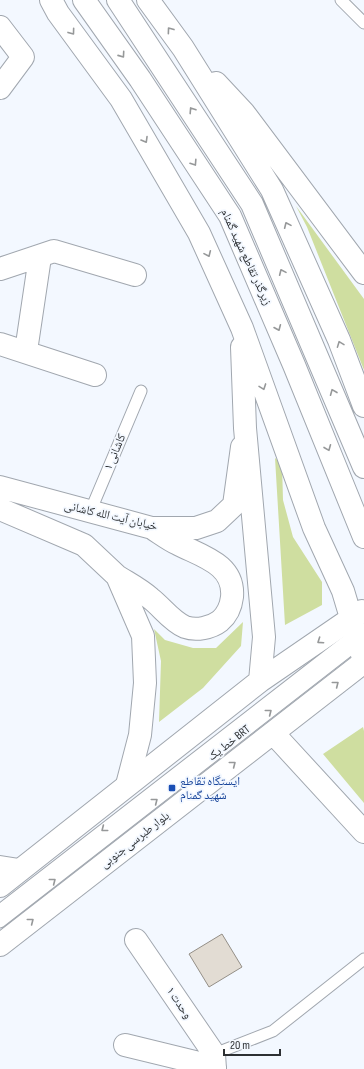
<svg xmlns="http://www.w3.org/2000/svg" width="364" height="1069" font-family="'Sofia Sans Condensed','Noto Naskh Arabic',sans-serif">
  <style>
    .green { fill: #cfdea0 }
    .building { fill: #e2dcd3; stroke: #948f87 }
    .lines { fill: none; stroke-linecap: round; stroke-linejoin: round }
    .service-casing { stroke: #a1a7af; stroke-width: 13 }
    .minor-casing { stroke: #a1a7af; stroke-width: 24 }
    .secondary-casing { stroke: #a1a7af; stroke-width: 24 }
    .primary-casing { stroke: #a1a7af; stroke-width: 24 }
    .service { stroke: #fff; stroke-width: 11 }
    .minor { stroke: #fff; stroke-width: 22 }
    .secondary { stroke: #fff; stroke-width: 22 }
    .primary { stroke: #fff; stroke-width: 22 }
    .oneway { stroke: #969899 }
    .transit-dot { fill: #1a4fb4; stroke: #f3f8ff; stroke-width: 1.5 }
    .labels { text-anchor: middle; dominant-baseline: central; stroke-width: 3.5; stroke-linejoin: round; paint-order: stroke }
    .street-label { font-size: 12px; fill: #2d3033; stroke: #f3f8ff }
    .transit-label { font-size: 12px; fill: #164399; stroke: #f3f8ff; text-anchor: start }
  </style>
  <rect width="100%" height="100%" fill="#f3f8ff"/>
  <path class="green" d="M296,206L364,299V370L307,227Z
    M275,458L282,464L283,500L293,537L322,582V605L285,625Z
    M243,622L241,646L203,688L159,722L161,661L154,629L165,640L193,648H216Z
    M363,727L364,731V803L323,754Z"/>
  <path class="building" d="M222,934L242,967L209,987L189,954Z"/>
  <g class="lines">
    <g class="service-casing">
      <path id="service" d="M341,0L364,23
        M90,512L141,391
        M0,910L358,632
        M0,922L361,641
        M214,1054L273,1031L364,959"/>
    </g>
    <g class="minor-casing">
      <path id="minor" d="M0,27L23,57L0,88
        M0,269L54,251L135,275
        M0,344L95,375
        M26,351L40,257
        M0,867L19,870
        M136,940L214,1054L215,1069
        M125,1045L215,1067"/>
    </g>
    <g class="secondary-casing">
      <path id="secondary" d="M0,487L152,528H196L217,521L234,505L242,447
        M0,509L84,545L117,576L143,636L145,683L140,735L127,785
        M117,576C128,583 140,589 150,598C162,607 171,621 185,627C196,631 211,628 220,621C227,615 231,606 232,597C235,564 201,556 178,544C169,540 160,533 152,528"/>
    </g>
    <g class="primary-casing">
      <path id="primary" d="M51,0L58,13L121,99L199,233L242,328L314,528L343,591L364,661
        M84,0L140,79L230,216L294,365L364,537
        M118,0L252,204L364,467
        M148,0L183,48L272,190L339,340L364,406
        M216,83L244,113L364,273
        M242,347L245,428L264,637L260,681
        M273,733L364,832
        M0,886L260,681L362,611
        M0,945L364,662"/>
    </g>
    <use href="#service" class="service"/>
    <use href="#minor" class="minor"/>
    <use href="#secondary" class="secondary"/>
    <use href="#primary" class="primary"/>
  </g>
  <defs><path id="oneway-chevron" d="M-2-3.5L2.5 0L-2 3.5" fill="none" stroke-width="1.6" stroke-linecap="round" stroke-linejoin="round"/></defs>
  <g class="oneway">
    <use href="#oneway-chevron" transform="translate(170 30) rotate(-126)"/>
    <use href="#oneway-chevron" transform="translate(72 32) rotate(54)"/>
    <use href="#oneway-chevron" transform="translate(122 55) rotate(55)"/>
    <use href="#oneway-chevron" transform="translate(192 110) rotate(-123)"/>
    <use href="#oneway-chevron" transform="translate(145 140) rotate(60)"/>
    <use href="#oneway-chevron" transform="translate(194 163) rotate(57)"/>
    <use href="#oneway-chevron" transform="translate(287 225) rotate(-114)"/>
    <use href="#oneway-chevron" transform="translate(208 254) rotate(66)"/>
    <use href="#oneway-chevron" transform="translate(282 272) rotate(-114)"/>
    <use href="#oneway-chevron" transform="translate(278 328) rotate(67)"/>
    <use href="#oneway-chevron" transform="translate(340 344) rotate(-111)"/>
    <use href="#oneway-chevron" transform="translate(263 387) rotate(70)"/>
    <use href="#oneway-chevron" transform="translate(333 392) rotate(-112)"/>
    <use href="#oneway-chevron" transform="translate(328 448) rotate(68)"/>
    <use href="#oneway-chevron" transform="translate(320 641) rotate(146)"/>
    <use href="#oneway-chevron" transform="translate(336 684) rotate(-38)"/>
    <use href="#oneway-chevron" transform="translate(269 712) rotate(-38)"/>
    <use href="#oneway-chevron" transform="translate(233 764) rotate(-38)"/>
    <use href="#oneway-chevron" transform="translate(155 801) rotate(-38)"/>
    <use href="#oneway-chevron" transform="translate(104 829) rotate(142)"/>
    <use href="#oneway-chevron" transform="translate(53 881) rotate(-38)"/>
    <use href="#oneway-chevron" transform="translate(31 921) rotate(-38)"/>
  </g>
  <rect class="transit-dot" x="168" y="784" width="8" height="8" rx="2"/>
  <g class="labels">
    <g class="street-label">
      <text transform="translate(246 257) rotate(65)">زیرگذر تقاطع شهید گمنام</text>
      <text transform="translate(115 452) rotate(-67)">کاشانی ۱</text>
      <text transform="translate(111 516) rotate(13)">خیابان آیت الله کاشانی</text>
      <text transform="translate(229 743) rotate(-38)">خط یک BRT</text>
      <text transform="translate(135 840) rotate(-38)">بلوار طبرسی جنوبی</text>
      <text transform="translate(179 1003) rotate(56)">وحدت ۱</text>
    </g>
    <g class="transit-label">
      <text x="180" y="781">ایستگاه تقاطع<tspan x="180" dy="14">شهید گمنام</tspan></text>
    </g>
  </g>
  <path d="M224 1049v6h56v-6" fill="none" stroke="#2d3033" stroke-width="2"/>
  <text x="230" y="1049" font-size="12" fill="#2d3033" stroke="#f3f8ff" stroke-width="3" paint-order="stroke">20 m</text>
</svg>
